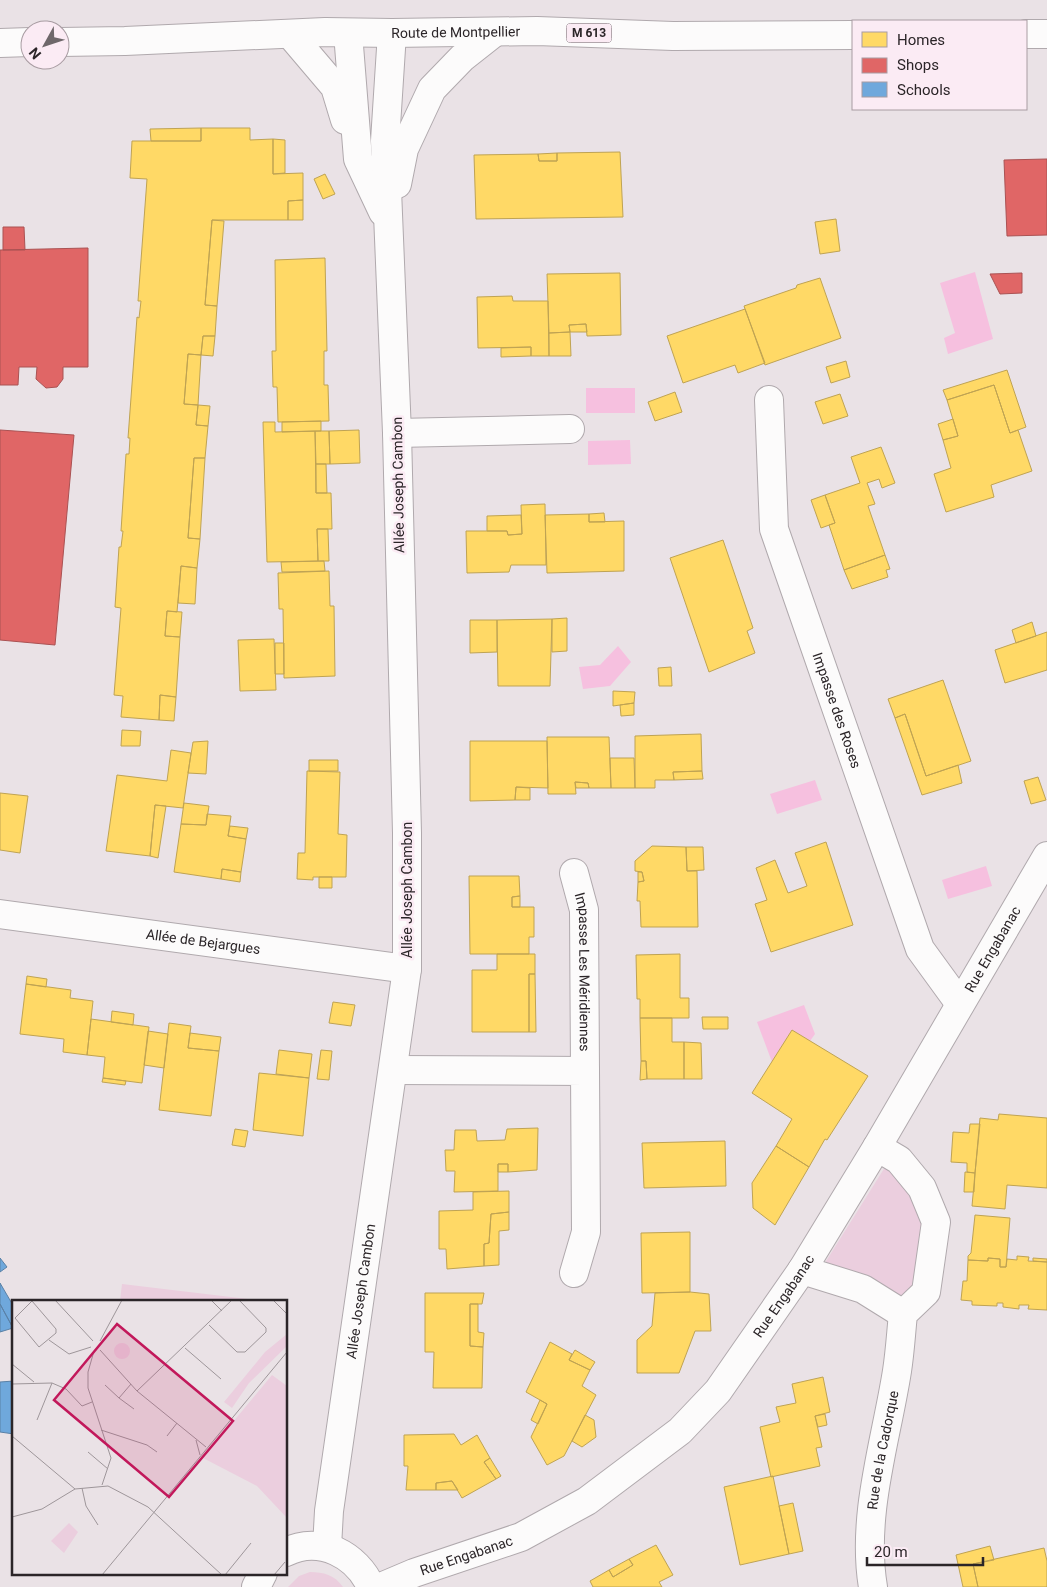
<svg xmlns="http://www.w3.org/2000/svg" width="1047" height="1587" font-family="Roboto,sans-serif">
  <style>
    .green { fill: #ebcede }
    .water { fill: #f6c0df }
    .homes { fill: #ffd966; stroke: #bfa353 }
    .shops { fill: #e06666; stroke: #aa5253 }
    .schools { fill: #6fa8dc; stroke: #5b81a6 }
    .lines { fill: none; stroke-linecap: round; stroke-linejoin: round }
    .minor-casing { stroke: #b0a9ad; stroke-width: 30 }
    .major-casing { stroke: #b0a9ad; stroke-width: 30 }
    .minor { stroke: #fcfbfb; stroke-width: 28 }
    .major { stroke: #fcfbfb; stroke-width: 28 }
    .labels { text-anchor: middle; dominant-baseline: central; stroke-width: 5; stroke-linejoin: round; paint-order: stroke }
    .shield { fill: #fbebf4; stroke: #696065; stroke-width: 1 }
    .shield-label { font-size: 12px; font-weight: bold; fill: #2b2528 }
    .street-label { font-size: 14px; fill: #2b2528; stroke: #fbebf4 }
    .inset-road { fill: none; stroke: #9e969a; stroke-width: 1 }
    .view { fill: #c2185b; fill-opacity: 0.15; stroke: #c2185b; stroke-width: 2.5 }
    .inset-edge { fill: none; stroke: #2b2528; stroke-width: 2.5 }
  </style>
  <rect width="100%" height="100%" fill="#eae2e6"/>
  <path class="green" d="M892,1156L922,1188L931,1261L903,1314L818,1274Z
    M122,1284L264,1301H120Z
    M310,1572C323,1572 335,1575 343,1587H288L299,1576Z"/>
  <path class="water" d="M975,272L993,339L948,354L944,338L955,333L940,283Z
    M586,388H635V413H586Z
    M630,440L631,464L588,465V441Z
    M618,646L631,662L610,686L583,689L579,667L600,665Z
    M815,780L822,800L777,814L770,794Z
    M986,866L992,886L948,899L942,880Z
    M804,1005L815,1034L810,1041L792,1030L772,1062L757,1022Z"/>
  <path class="homes" d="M201,128V141H151L150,129Z
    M201,128H250V140L273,139V174L303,173V200L288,201V220H212L205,305L217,306L215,336H203L201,355L188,354L184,404L198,405L196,425L208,426L205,458H194L188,538L200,539L197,568L181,566L177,612L167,611L165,636L180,637L176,697L160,695L159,720L121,717L123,696L114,695L121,608L115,607L119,547H121L123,531H121L126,454H129L130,438H128L137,317L139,318L141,301H138L147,179L130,178L132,141H201Z
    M273,139L285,140V173L273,174Z
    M620,152L623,217L476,219L474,155L538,154L539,161H557V153Z
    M557,153V161H539L538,154Z
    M325,174L335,194L323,199L314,179Z
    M303,200V220H288V201Z
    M836,219L840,251L820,254L815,222Z
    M212,220L224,221L217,306L205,305Z
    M325,258L327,351H324V385H328L329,421L278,422L277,387H273L272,351H276L275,260Z
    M620,273L621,335L587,336L586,324L569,325L570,332L549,333L547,274Z
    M820,278L841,338L765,365L744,306L796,288L797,285Z
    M512,296L513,301H548L549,356H531V347L478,348L477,297Z
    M745,309L765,363L738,373L735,365L683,383L667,336Z
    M586,324L587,332H570L569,325Z
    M570,332L571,356H549V333Z
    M203,336H215L213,356L201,355Z
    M531,347V356L501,357V348Z
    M188,354L201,355L198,405L184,404Z
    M846,361L850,377L831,383L826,367Z
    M1007,370L1026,427L1010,433L994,385L947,400L943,390Z
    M994,385L1010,433L1018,430L1032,471L991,485L994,497L946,512L934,474L951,468L943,440L958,436L947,400Z
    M675,392L682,412L655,421L648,402Z
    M840,394L848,416L823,424L815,402Z
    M198,405L210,406L208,426L196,425Z
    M953,419L958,436L943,440L938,424Z
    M321,421V431L282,432V422Z
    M263,422H275V432L315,431L316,493H331L332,529H317L318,561L267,562Z
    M359,430L360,463L330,464L329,431Z
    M315,431H329L330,464H316Z
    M881,447L895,483L882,488L879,479L867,483L875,504L868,506L885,555L844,570L829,525L835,523L825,495L860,483L851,457Z
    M194,458H205L200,539L188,538Z
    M316,464H326L327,493H316Z
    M825,495L835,523L821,528L811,500Z
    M545,504L546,565H511L509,572L467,573L466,531H507L508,535L522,534L521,505Z
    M604,513L605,522H589V514Z
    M589,514V522L624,521V571L547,573L545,515Z
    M521,515L522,534L508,535L507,531H487V516Z
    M317,529H328L329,561H318Z
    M723,540L753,628L747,631L755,653L709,672L670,558Z
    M885,555L890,569L886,570L888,577L852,589L844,570Z
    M324,561L325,571L282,572L281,562Z
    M181,566L197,568L195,604L178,603Z
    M329,571L330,606H334L335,676L284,678L283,609H279L278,573Z
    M167,611L182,612L180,637L165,636Z
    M567,618V651L552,652V619Z
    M552,619L550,686H498L497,620Z
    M470,620H497V652L470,653Z
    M1032,622L1036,636L1016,643L1012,630Z
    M1047,632V670L1005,683L995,650Z
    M274,639L276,690L240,691L238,640Z
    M275,643H284V674H275Z
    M671,667L672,686H659L658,668Z
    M943,680L971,761L926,776L905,714L895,718L888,699Z
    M613,691L635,692L634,703L613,706Z
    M160,695L176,697L174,721L159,720Z
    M634,703V715L621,716L620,705Z
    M905,714L926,776L958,765L962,783L922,795L895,718Z
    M122,730L141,731L140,746H121Z
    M701,734L702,771L673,772L674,780H655V788H635V736Z
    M547,737H609L611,788H589L588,783L575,782L576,794H548Z
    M208,741L206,774L188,773L193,742Z
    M470,741H547L548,788L516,787L515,800L470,801Z
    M171,750L191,753L183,808L155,805L150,856L106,851L117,775L167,781Z
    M610,758H634L635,788H611Z
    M309,760H338V771H309Z
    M307,771L340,772L338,834L347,835L346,877H313V880L297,879L298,853H305Z
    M702,771L703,779L674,780L673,772Z
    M1038,777L1046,800L1031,804L1024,781Z
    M575,782L588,783L589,788H576Z
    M516,787L530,788V800H515Z
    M0,793L28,796L20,853L0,850Z
    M184,803L209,806L206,825L181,824Z
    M155,805L166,806L158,858L150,856Z
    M207,814L231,816L228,836L246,839L241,872L222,869L221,879L174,872L181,824L206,825Z
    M230,826L248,828L246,839L228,836Z
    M826,842L853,925L771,952L755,904L767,900L756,868L775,860L788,893L807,886L795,853Z
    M652,846L686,847L687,871H697L698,927H641L640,901H637L638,882L644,881L642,872L635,871V861Z
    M686,847H703L704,870L687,871Z
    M222,869L241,872L240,882L221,879Z
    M638,872H642L644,881L638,882Z
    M469,876H519L520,896L512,897V907H534V937H529V954H470Z
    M319,877H332V888H319Z
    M520,896V907H512V897Z
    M497,954H535V974H529V1032H472V970H497Z
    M680,954V998H689V1018H640V999H637L636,955Z
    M529,974H535L536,1032H529Z
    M27,976L47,979L46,987L26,984Z
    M26,984L71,990L70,998L93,1001L87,1055L63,1052L64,1039L20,1034Z
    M333,1002L355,1005L351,1026L329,1023Z
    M112,1011L134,1014L133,1025L111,1022Z
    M702,1017H728V1029H703Z
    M640,1018H672V1042H684V1079H647L646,1061H641Z
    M91,1019L149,1027L142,1083L103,1078L105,1057L87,1055Z
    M169,1023L191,1026L188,1048L219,1051L211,1116L159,1110Z
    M792,1030L868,1076L827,1140L825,1139L809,1167L776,1146L792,1119L752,1093Z
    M148,1031L168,1034L164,1068L144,1065Z
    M190,1033L221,1037L219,1051L188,1048Z
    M684,1042L701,1043L702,1079H684Z
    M279,1050L312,1054L309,1078L276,1074Z
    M321,1050L332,1051L329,1080L317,1079Z
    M641,1061H646L647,1079L640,1080Z
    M259,1073L309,1078L303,1136L253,1130Z
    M103,1078L126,1081L125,1085L102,1082Z
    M999,1114L1047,1118V1188L1007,1185L1005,1209L972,1206L980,1118L998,1120Z
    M970,1124H980L975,1173L967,1172V1163L951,1162L953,1132L969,1133Z
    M538,1128L537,1170L508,1172V1164H498V1191L454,1192L455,1171H446L445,1150H454L455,1130H476L477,1141L505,1140L507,1129Z
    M235,1129L248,1131L245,1147L232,1145Z
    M725,1141L726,1186L644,1188L642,1143Z
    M776,1146L809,1167L775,1225L753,1208L752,1183Z
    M498,1164H508V1172H498Z
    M965,1172L975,1173L974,1192H964Z
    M509,1191V1212L491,1214L489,1243L484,1244V1266L447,1269L446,1249H439V1211L473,1210V1192Z
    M509,1212V1230L499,1231V1265L484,1266V1244L489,1243L491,1214Z
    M975,1215L1010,1218L1006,1267H1000V1259L988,1258V1261L968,1260V1256L971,1253Z
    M690,1232V1292L642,1293L641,1233Z
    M1017,1256L1029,1257L1028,1261L1047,1262V1310L1028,1309L1029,1305H1019V1309L1003,1307V1303H997V1306L972,1305V1301L961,1300L963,1281H967L968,1260L988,1261V1258L1000,1259V1267H1006L1007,1259L1017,1260Z
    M1033,1258L1047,1259V1262L1033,1261Z
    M690,1292L709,1294L711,1331H695L679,1373H637V1340L652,1326L655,1293Z
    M425,1293H484L482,1304H470V1346L483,1347L482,1388H433L434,1352H425Z
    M470,1304H478V1332L484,1333L483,1347L470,1346Z
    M550,1342L572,1354L569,1360L590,1370L582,1386L596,1395L564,1456L547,1465L531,1437L547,1404L526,1392Z
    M575,1350L595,1362L590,1370L569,1360Z
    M823,1377L830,1412L815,1416L822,1447L816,1448L820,1466L771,1477L760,1427L780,1422L776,1407L796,1403L792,1384Z
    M540,1400L547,1404L538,1424L531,1420Z
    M825,1414L827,1425L818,1427L815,1416Z
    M585,1415L594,1420L596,1437L582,1447L572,1441Z
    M454,1434L461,1445L477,1435L490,1458L484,1462L496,1479L462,1498L452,1481L436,1483V1490H406L408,1466H404V1435Z
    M490,1458L501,1476L496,1479L484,1462Z
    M773,1476L789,1554L740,1565L724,1487Z
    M452,1481L458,1490H436V1483Z
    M793,1503L803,1551L789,1554L779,1506Z
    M656,1545L673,1575L659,1582L662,1587H593L590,1581L609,1570L613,1577L633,1565L629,1559Z
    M990,1546L994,1560L973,1564L978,1587H963L956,1555Z
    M1044,1548L1047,1561V1587H978L973,1564Z
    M629,1559L633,1565L613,1577L609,1570Z"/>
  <path class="shops" d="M1047,159V235L1007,236L1004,160Z
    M3,227H24L25,250H3Z
    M88,248V367H63V379L57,387L46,388L36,379L37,367H19L18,385H0V250Z
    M1022,273V293L1000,294L990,274Z
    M0,430L74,435L55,645L0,640Z"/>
  <path class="schools" d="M0,1258L7,1267L0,1272Z
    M0,1283L14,1307L13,1328L0,1304Z
    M0,1304L13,1328L0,1332Z
    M14,1381V1434L0,1432V1382Z"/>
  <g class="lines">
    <g class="minor-casing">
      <g id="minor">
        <path d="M348,33L358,159L383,212"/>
        <path d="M290,34L335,87L345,120"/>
        <path d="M397,184L404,149L432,89L462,58L495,32"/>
        <path id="s1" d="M769,400L774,529L920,949L960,1004"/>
        <path d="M397,433L570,429"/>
        <path id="s2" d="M574,873L584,910L585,1071"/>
        <path id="s3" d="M0,914L407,969"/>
        <path d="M394,1070L585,1071L586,1232L574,1273"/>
        <path d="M802,1270L863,1289L903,1314"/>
        <path id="s4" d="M327,1547L329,1511L407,969V833L397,433L385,141L392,33"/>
        <path d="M286,1552C320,1535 357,1555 371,1587"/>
        <path d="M256,1587L263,1573"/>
        <path id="s5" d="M381,1587L414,1573L521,1537L587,1501L680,1431L718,1391L802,1270L877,1147L1047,856"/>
        <path id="s6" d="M873,1587C861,1516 886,1441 897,1371C900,1352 901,1333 903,1314L926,1292L936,1222L922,1188L899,1160L877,1147"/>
      </g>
    </g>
    <g class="major-casing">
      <g id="major">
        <path d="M1026,34H1047"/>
        <path id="s7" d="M60,42L125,41L325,32L392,33L537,31L673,36L853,35"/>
        <path d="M0,43L30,42"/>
      </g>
    </g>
    <use href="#minor" class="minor"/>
    <use href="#major" class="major"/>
  </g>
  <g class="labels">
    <rect class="shield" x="566.5" y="23.5" width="45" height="19" rx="4"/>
    <g class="shield-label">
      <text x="589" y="33">M 613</text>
    </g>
    <g class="street-label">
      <text stroke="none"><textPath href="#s7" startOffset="396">Route de Montpellier</textPath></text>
      <text transform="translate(398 485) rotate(-91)">Allée Joseph Cambon</text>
      <text stroke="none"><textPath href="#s1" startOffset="321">Impasse des Roses</textPath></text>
      <text transform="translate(407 890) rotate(-90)">Allée Joseph Cambon</text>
      <text stroke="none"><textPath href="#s3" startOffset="205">Allée de Bejargues</textPath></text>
      <text stroke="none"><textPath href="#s5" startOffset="916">Rue Engabanac</textPath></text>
      <text stroke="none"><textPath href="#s2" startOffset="100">Impasse Les Méridiennes</textPath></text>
      <text stroke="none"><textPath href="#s4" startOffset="258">Allée Joseph Cambon</textPath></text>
      <text stroke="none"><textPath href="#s5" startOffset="511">Rue Engabanac</textPath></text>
      <text stroke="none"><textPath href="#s6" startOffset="138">Rue de la Cadorque</textPath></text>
      <text stroke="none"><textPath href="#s5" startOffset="91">Rue Engabanac</textPath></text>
    </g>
  </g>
  <g transform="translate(12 1300)">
    <rect width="275" height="275" fill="#eae2e6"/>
    <path d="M275,34V46L237,83L220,108L212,102L253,52ZM102 51a8 8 0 1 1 16 0a8 8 0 1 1-16 0ZM260,75L275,86V218L245,186L191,158ZM57,223L66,232L52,253L39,241Z" fill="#ebcede"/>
    <path class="inset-road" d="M43,0L81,41M199,0L210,11M261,0L275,14M20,1L44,29V33L27,47L3,18ZM197,25L225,52H233L254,32V28L227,0M37,40L57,54L79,47M88,41L110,0M173,48L209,79M88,50L125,91L194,147M82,51L76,72V88L99,158L90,185M0,64L22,82M0,84L40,83L54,89L70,106L80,102M93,85L107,98L119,84M125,91L220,0M107,98L122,109M25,120L40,83M89,130L135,145L145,152M0,136L63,189M155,136L165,123M184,140L188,155M76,152L96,169M70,188L74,206L86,225M0,217L30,209L63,189L96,186L136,207L210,275M90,275L275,52M213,275L239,243M262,275L273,262"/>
    <path class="view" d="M105,24L221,121L157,197L42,100Z"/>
    <rect width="275" height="275" class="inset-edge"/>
  </g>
  <rect x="852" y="20" width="175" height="90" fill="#fbebf4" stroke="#a89ca2"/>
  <rect x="862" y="32" width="25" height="15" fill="#ffd966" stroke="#a89ca2"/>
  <text x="897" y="45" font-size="15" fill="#2b2528">Homes</text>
  <rect x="862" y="58" width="25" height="15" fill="#e06666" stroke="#a89ca2"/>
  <text x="897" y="70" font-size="15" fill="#2b2528">Shops</text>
  <rect x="862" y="82" width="25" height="15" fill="#6fa8dc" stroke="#a89ca2"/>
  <text x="897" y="95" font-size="15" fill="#2b2528">Schools</text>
  <g transform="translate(45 45) rotate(230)"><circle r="24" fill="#fbebf4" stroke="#a89ca2"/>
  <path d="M0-4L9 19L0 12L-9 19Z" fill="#6e676a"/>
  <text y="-8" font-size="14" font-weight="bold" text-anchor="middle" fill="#2b2528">N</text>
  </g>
  <path d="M867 1557v8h116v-8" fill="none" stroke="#2b2528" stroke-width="2.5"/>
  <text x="874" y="1557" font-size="15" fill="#2b2528" stroke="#fbebf4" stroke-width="4" paint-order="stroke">20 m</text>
</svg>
